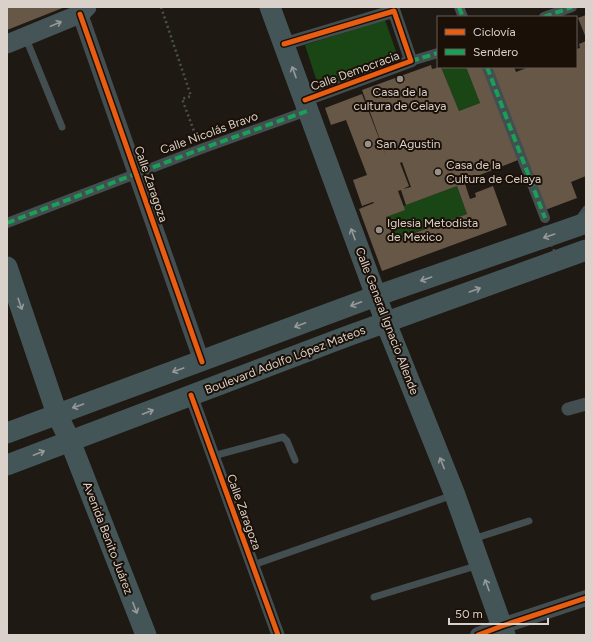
<svg xmlns="http://www.w3.org/2000/svg" width="593" height="642" font-family="Figtree,sans-serif">
  <style>
    .green { fill: #1a4514 }
    .building { fill: #675747; fill-rule: evenodd }
    .lines { fill: none; stroke-linecap: round; stroke-linejoin: round }
    .path { stroke: #4a5050; stroke-width: 2.5; stroke-dasharray: 2 3; stroke-linecap: butt }
    .service { stroke: #434e50; stroke-width: 7 }
    .pedestrian { stroke: #434e50; stroke-width: 10 }
    .minor { stroke: #434e50; stroke-width: 13 }
    .tertiary { stroke: #434e50; stroke-width: 16 }
    .secondary { stroke: #445457; stroke-width: 19 }
    .primary { stroke: #445558; stroke-width: 21 }
    .path-bridge { stroke: #4a5050; stroke-width: 2.5; stroke-dasharray: 2 3; stroke-linecap: butt }
    .quiet { stroke: #1a9f57; stroke-width: 4; stroke-dasharray: 8 4; stroke-linecap: butt }
    .cycleway-casing { stroke: #1b1007; stroke-width: 8 }
    .cycleway { stroke: #e95d12; stroke-width: 5 }
    .oneway { stroke: #969996 }
    .oneway2 { stroke: #969997 }
    .poi-dot { fill: #98918a; stroke: #1b1007; stroke-width: 1.5 }
    .labels { text-anchor: middle; dominant-baseline: central; stroke-width: 4; stroke-linejoin: round; paint-order: stroke }
    .street-label { font-size: 12px; fill: #d9d1ca; stroke: #1b1007 }
    .poi-label { font-size: 12px; fill: #d9d1ca; stroke: #1b1007; text-anchor: start }
  </style>
  <rect width="100%" height="100%" fill="#1f1914"/>
  <path class="green" d="M385,20L399,60L319,88L305,45Z
    M441,67H466L480,103L459,111Z
    M457,186L467,214L395,240L386,217L403,206Z"/>
  <path class="building" d="M7,7H65L7,30Z
    M586,15V38L578,18Z
    M586,41V176L571,182L577,198L545,210L491,67H514L516,72L529,67H576V49L580,48L579,44Z
    M431,65L432,69L441,67L459,111L480,103L466,67H483L518,160L472,178L473,180L465,184L470,199L476,197L475,193L493,186L507,225L382,271L359,209L374,203L373,202L362,206L353,180L367,175L346,120L331,125L325,108L362,94L387,159L362,90ZM402,162L411,187L403,189L409,186L400,163ZM457,186L467,214L395,240L386,217L405,210L398,191L401,190L406,205Z"/>
  <g class="lines">
    <path class="path" d="M161,7L191,96L182,99L197,139"/>
    <path class="service" d="M25,36L62,127
      M578,220L586,209
      M213,456L283,437L287,441L295,460
      M473,539L529,521
      M253,565L453,495
      M374,597L479,565"/>
    <path class="pedestrian" d="M459,7L463,17
      M544,17L572,7
      M411,61L438,53
      M487,67L545,218
      M7,223L201,149L307,111"/>
    <path class="minor" d="M284,44L394,11L411,61L305,100
      M191,395L278,635
      M568,409L586,404"/>
    <path class="tertiary" d="M80,14L202,362
      M478,635L502,626L586,598"/>
    <path class="secondary" d="M7,44L80,14L87,7"/>
    <path class="primary" d="M270,7L386,323L455,495L505,635
      M7,267L57,414L70,441L146,635
      M7,433L376,296L586,223
      M7,465L345,337L586,250"/>
    <path class="path-bridge" d="M544,226L561,268"/>
    <path class="quiet" d="M459,7L463,17
      M544,17L572,7
      M411,61L438,53
      M487,67L545,218
      M7,223L201,149L307,111"/>
    <g class="cycleway-casing">
      <path id="cycleway" d="M80,14L202,362
        M284,44L394,11L411,61L305,100
        M191,395L278,635
        M478,635L502,626L586,598"/>
    </g>
    <use href="#cycleway" class="cycleway"/>
  </g>
  <defs><path id="oneway-shaft" d="M-6 0H5M1.5-3L5.5 0L1.5 3" fill="none" stroke-width="1.6" stroke-linecap="round" stroke-linejoin="round"/></defs>
  <use class="oneway" href="#oneway-shaft" transform="translate(56 24) rotate(-23)"/>
  <g class="oneway2">
    <use href="#oneway-shaft" transform="translate(294 72) rotate(-110)"/>
    <use href="#oneway-shaft" transform="translate(353 234) rotate(-110)"/>
    <use href="#oneway-shaft" transform="translate(549 236) rotate(161)"/>
    <use href="#oneway-shaft" transform="translate(426 279) rotate(161)"/>
    <use href="#oneway-shaft" transform="translate(475 290) rotate(-20)"/>
    <use href="#oneway-shaft" transform="translate(20 304) rotate(71)"/>
    <use href="#oneway-shaft" transform="translate(356 304) rotate(159)"/>
    <use href="#oneway-shaft" transform="translate(300 325) rotate(159)"/>
    <use href="#oneway-shaft" transform="translate(178 370) rotate(160)"/>
    <use href="#oneway-shaft" transform="translate(78 406) rotate(161)"/>
    <use href="#oneway-shaft" transform="translate(148 412) rotate(-21)"/>
    <use href="#oneway-shaft" transform="translate(39 453) rotate(-21)"/>
    <use href="#oneway-shaft" transform="translate(442 463) rotate(-112)"/>
    <use href="#oneway-shaft" transform="translate(487 585) rotate(-110)"/>
    <use href="#oneway-shaft" transform="translate(135 608) rotate(69)"/>
  </g>
  <g class="poi-dot">
    <circle cx="400" cy="79" r="4"/>
    <circle cx="368" cy="144" r="4"/>
    <circle cx="438" cy="172" r="4"/>
    <circle cx="379" cy="230" r="4"/>
  </g>
  <g class="labels">
    <g class="street-label">
      <text transform="translate(355 71) rotate(-20)">Calle Democracia</text>
      <text transform="translate(209 133) rotate(-20)">Calle Nicolás Bravo</text>
      <text transform="translate(151 184) rotate(71)">Calle Zaragoza</text>
      <text transform="translate(387 321) rotate(69)">Calle General Ignacio Allende</text>
      <text transform="translate(285 360) rotate(-21)">Boulevard Adolfo López Mateos</text>
      <text transform="translate(244 512) rotate(70)">Calle Zaragoza</text>
      <text transform="translate(108 538) rotate(69)">Avenida Benito Juárez</text>
    </g>
    <g class="poi-label">
      <text x="400" y="92" text-anchor="middle">Casa de la<tspan x="400" dy="14">cultura de Celaya</tspan></text>
      <text x="376" y="144">San Agustin</text>
      <text x="446" y="165">Casa de la<tspan x="446" dy="14">Cultura de Celaya</tspan></text>
      <text x="387" y="223">Iglesia Metodista<tspan x="387" dy="14">de Mexico</tspan></text>
    </g>
  </g>
  <rect width="593" height="642" fill="none" stroke="#d9d1ca" stroke-width="16"/>
  <rect x="437" y="16" width="140" height="52" fill="#1b1007" stroke="#675d55"/>
  <rect x="445" y="29" width="20" height="6" fill="#e95d12" stroke="#675d55"/>
  <text x="473" y="36" font-size="12" fill="#d9d1ca">Ciclovía</text>
  <rect x="445" y="49" width="20" height="6" fill="#1a9f57" stroke="#675d55"/>
  <text x="473" y="56" font-size="12" fill="#d9d1ca">Sendero</text>
  <path d="M449 618v6h99v-6" fill="none" stroke="#d9d1ca" stroke-width="2"/>
  <text x="455" y="618" font-size="12" fill="#d9d1ca" stroke="#1b1007" stroke-width="3" paint-order="stroke">50 m</text>
</svg>
